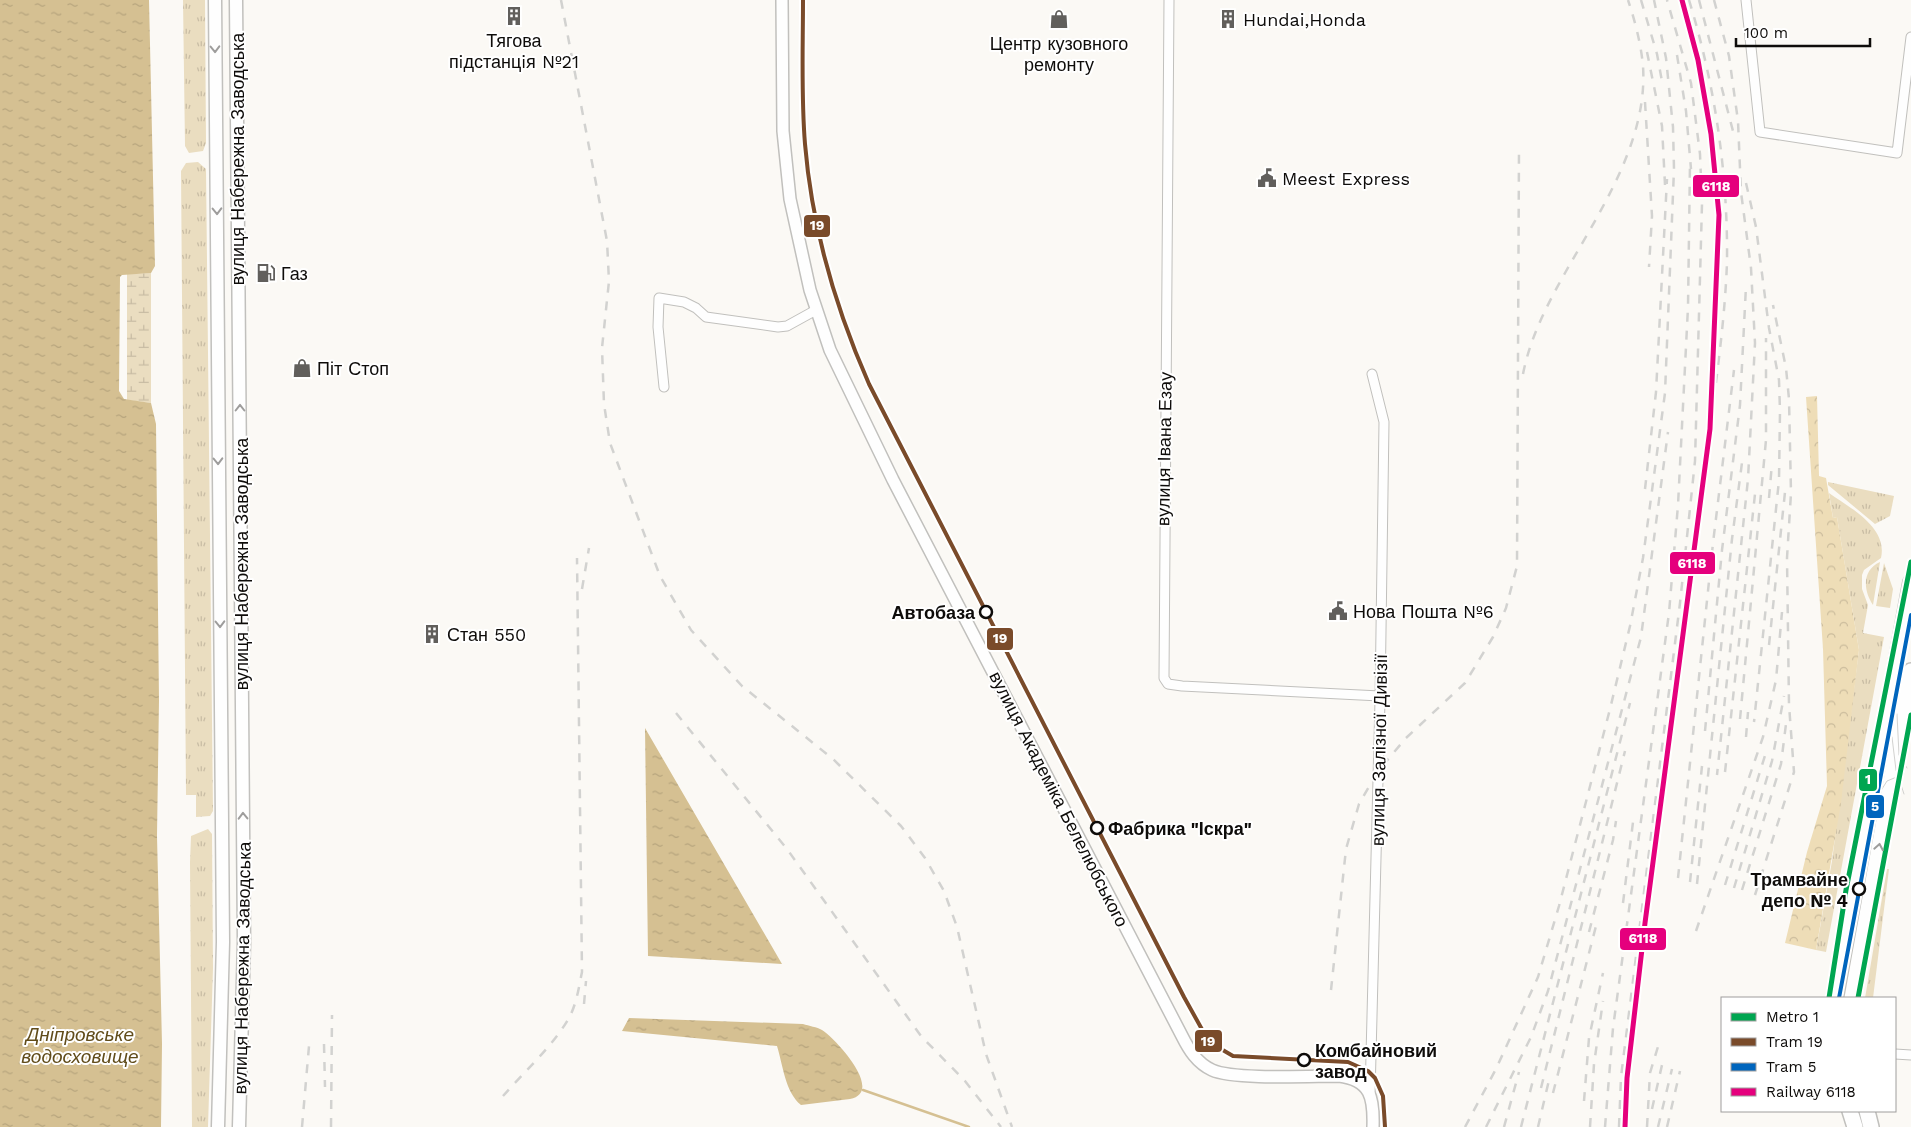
<svg xmlns="http://www.w3.org/2000/svg" width="1911" height="1127" font-family="'Work Sans',sans-serif">
  <style>
    .grass { fill: url(#grass-tufts) }
    .forest { fill: url(#forest-crowns) }
    .wetland { fill: url(#wetland-marsh) }
    .water { fill: url(#water-ripples) }
    .lines { fill: none; stroke-linecap: round; stroke-linejoin: round }
    .stream { stroke: #d5c092; stroke-width: 2.5 }
    .street-casing { stroke: #c1c0bd; stroke-width: 11 }
    .secondary-casing { stroke: #c1c0bd; stroke-width: 14 }
    .primary-casing { stroke: #c1c0bd; stroke-width: 15 }
    .highway-casing { stroke: #c1c0bd; stroke-width: 18 }
    .street { stroke: #fefefe; stroke-width: 9 }
    .secondary { stroke: #fefefe; stroke-width: 11 }
    .primary { stroke: #fefefe; stroke-width: 12 }
    .highway { stroke: #fefefe; stroke-width: 15 }
    .tram { stroke: #d2d2d0; stroke-width: 1 }
    .rail { stroke: #d2d2d0; stroke-width: 2.5; stroke-dasharray: 9 9; stroke-linecap: butt }
    .rail-1-casing { stroke: #fff; stroke-width: 9 }
    .rail-1 { stroke: #e5007d; stroke-width: 5 }
    .tram-1-casing { stroke: #fff; stroke-width: 8 }
    .tram-2-casing { stroke: #fff; stroke-width: 8 }
    .tram-1 { stroke: #7a4b2a; stroke-width: 4 }
    .tram-2 { stroke: #0065bd; stroke-width: 4 }
    .metro-1-casing { stroke: #fff; stroke-width: 9 }
    .metro-1 { stroke: #00a651; stroke-width: 5 }
    .oneway { stroke: #9e9d9c }
    .stop-dot { fill: #fff; stroke: #0e0c0a; stroke-width: 2.5 }
    .labels { text-anchor: middle; dominant-baseline: central; stroke-width: 4; stroke-linejoin: round; paint-order: stroke }
    .poi-label { font-size: 18px; fill: #0e0c0a; stroke: #fff; text-anchor: start }
    .street-label { font-size: 18px; fill: #0e0c0a; stroke: #fff }
    .stop-label { font-size: 18px; font-weight: bold; fill: #0e0c0a; stroke: #fff; text-anchor: end }
    .water-label { font-size: 19px; font-style: italic; fill: #614c1a; stroke: #fff }
    .line-badge { stroke: #fff; stroke-width: 2 }
    .badge-label { font-size: 14px; text-anchor: middle; font-weight: bold; fill: #fff }
  </style>
  <defs>
    <pattern id="grass-tufts" width="24" height="20" patternUnits="userSpaceOnUse" patternTransform="scale(1.25)"><rect width="24" height="20" fill="#eaddc0"/><path d="M3 7l-1-3M5 7V3M7 7l1-3M15 17l-1-3M17 17v-4M19 17l1-3" fill="none" stroke="#c8bca4"/></pattern>
    <pattern id="forest-crowns" width="20" height="18" patternUnits="userSpaceOnUse" patternTransform="scale(1.25)"><rect width="20" height="18" fill="#eeddb7"/><path d="M2 6a3 3 0 1 1 6 0M12 15a3 3 0 1 1 6 0" fill="none" stroke="#cbbc9c"/></pattern>
    <pattern id="wetland-marsh" width="20" height="14" patternUnits="userSpaceOnUse" patternTransform="scale(1.25)"><rect width="20" height="14" fill="#eaddc0"/><path d="M1 5h8M5 5V1M11 12h8M15 12V8" fill="none" stroke="#c8bca4"/></pattern>
    <pattern id="water-ripples" width="26" height="14" patternUnits="userSpaceOnUse" patternTransform="scale(1.25)"><rect width="26" height="14" fill="#d5c092"/><path d="M2 4q2-2 4 0t4 0M15 11q2-2 4 0t4 0" fill="none" stroke="#b6a47d"/></pattern>
  </defs>
  <rect width="100%" height="100%" fill="#fbf9f5"/>
  <path class="grass" d="M183,0H205L206,143L203,151L189,153L185,146Z
    M198,162L206,169L213,811L210,816L196,817V795H186L181,171L186,163Z
    M1828,482L1894,496L1890,516L1875,524L1828,485Z
    M1829,493C1850,508 1888,527 1881,558L1864,570L1862,575V589L1868,605L1863,633L1884,637L1826,952L1816,950L1832,861L1859,650L1837,517L1833,518Z
    M1880,562L1873,605C1863,590 1862,570 1880,562Z
    M1884,563L1893,589L1890,608L1876,606Z
    M208,829L212,834L213,968L208,1127H192L190,862L191,836Z
    M1887,869H1889L1873,998H1865Z"/>
  <path class="forest" d="M1817,396L1819,476L1826,478L1833,518L1837,517L1859,650L1841,803L1816,950L1785,943L1807,852L1827,786L1823,649L1806,397Z"/>
  <path class="wetland" d="M151,273V403L127,400V274Z"/>
  <path class="water" d="M0,0H149L155,266L151,273L122,275L120,277L119,391L124,399L151,403L156,424L159,700L157,836L162,1044L161,1127H0Z
    M645,728L782,964L648,956Z
    M629,1018L803,1024C809,1026 817,1027 822,1030C836,1039 885,1092 850,1099L801,1105C785,1092 783,1065 777,1046L622,1031Z"/>
  <g class="lines">
    <path class="stream" d="M863,1090L969,1127"/>
    <g class="street-casing">
      <path id="street" d="M1169,0L1164,678L1168,684L1182,686L1380,696
        M1746,0L1760,132L1897,153L1911,37
        M664,387L658,327L659,298L684,302L696,308L706,317L778,327L787,326L816,310
        M1895,1054L1911,1055
        M1370,1095L1380,700L1384,422L1372,374"/>
    </g>
    <g class="secondary-casing">
      <path id="secondary" d="M782,0L783,131L790,199L810,290L830,350L893,480L1182,1036C1189,1050 1197,1063 1212,1070C1234,1080 1311,1076 1339,1076C1371,1080 1374,1098 1373,1127"/>
    </g>
    <g class="primary-casing">
      <path id="primary" d="M215,0L223,942L218,1127
        M236,0L244,942L239,1127"/>
    </g>
    <g class="highway-casing">
      <path id="highway" d="M1834,998L1911,582
        M1852,998L1911,671
        M1850,1111L1855,1127
        M1867,1111L1871,1127"/>
    </g>
    <use href="#street" class="street"/>
    <use href="#secondary" class="secondary"/>
    <use href="#primary" class="primary"/>
    <use href="#highway" class="highway"/>
    <path class="tram" d="M1897,714L1899,755L1907,768
      M1892,737L1896,770L1904,794
      M1877,797L1887,781L1904,774"/>
    <path class="rail" d="M561,0L607,241L609,281L602,348L604,404L610,443L660,576L691,630L742,686L833,759L901,826L925,858L944,891L957,927L986,1054L1012,1127
      M1641,0L1657,54L1663,87
      M1689,0C1715,85 1728,173 1727,262C1725,318 1717,374 1710,429
      M1699,0L1734,135
      M1714,0L1729,56L1738,121L1741,192L1751,268L1755,343L1748,479L1717,775
      M1647,52L1662,126L1665,185
      M1677,55L1686,111L1691,169
      M1645,102L1652,216L1649,267
      M1746,183L1756,227L1769,328L1779,380L1780,411L1779,480L1754,722
      M1523,374C1530,338 1547,305 1565,273C1600,211 1648,141 1643,66C1641,44 1635,21 1628,0
      M1645,489L1656,392L1667,179
      M1769,498L1772,463
      M582,589L589,548
      M1769,645L1785,492
      M676,713L787,849L921,1036L965,1081L1001,1127
      M1740,719L1766,440V338
      M1705,731L1722,550L1740,405L1746,286
      M1746,737L1748,712
      M1725,772L1755,494
      M1678,878L1713,543L1734,370
      M1690,882L1702,766
      M1697,884L1732,539L1743,455
      M1725,885L1767,749
      M1734,888L1772,761L1784,696
      M1742,890L1781,764L1786,724
      M1755,895L1794,772L1789,705L1787,558L1791,493L1789,399L1786,368L1773,305
      M1623,903L1634,814
      M1696,931L1763,737L1776,680L1782,612
      M1589,932L1613,840L1616,821
      M1331,990L1346,849L1359,804L1378,771L1406,738L1465,683L1493,637L1506,608L1517,566L1519,148
      M584,1004L586,981
      M324,1044L325,1087
      M1541,1088L1625,751
      M1553,1093L1596,926
      M503,1096C524,1072 555,1044 570,1016C577,1002 579,986 582,972L577,558
      M1584,1101L1589,1038L1603,973
      M1652,1109L1662,1065
      M302,1127L309,1046
      M331,1127L332,1015
      M1465,1127L1496,1069L1538,977L1559,906L1610,709L1630,626L1643,558L1665,393L1674,169L1673,127L1666,58L1654,0
      M1486,1127L1531,1037L1548,991L1641,637L1668,432
      M1504,1127L1519,1072
      M1521,1127L1630,703
      M1538,1127L1549,1080
      M1590,1127L1594,1064L1603,1001
      M1605,1127L1613,1028L1669,613L1678,505L1688,307L1690,163
      M1619,1127L1621,1077L1680,603L1695,461L1702,204L1700,154L1691,83L1667,0
      M1647,1127L1650,1073L1660,1040
      M1658,1127L1672,1069
      M1667,1127L1680,1071"/>
    <g class="rail-1-casing">
      <path id="rail-1" d="M1625,1127L1627,1078L1645,923L1710,429L1719,215L1711,134L1698,60L1682,0"/>
    </g>
    <use href="#rail-1" class="rail-1"/>
    <g class="tram-1-casing">
      <path id="tram-1" d="M803,0C803,48 801,96 805,144C812,228 835,307 869,384L1184,997L1209,1042L1233,1056L1348,1062L1368,1071L1375,1078L1383,1096L1385,1127"/>
    </g>
    <g class="tram-2-casing">
      <path id="tram-2" d="M1839,998L1911,615"/>
    </g>
    <use href="#tram-1" class="tram-1"/>
    <use href="#tram-2" class="tram-2"/>
    <g class="metro-1-casing">
      <path id="metro-1" d="M1829,998L1846,890L1911,562
        M1858,998L1911,715"/>
    </g>
    <use href="#metro-1" class="metro-1"/>
  </g>
  <defs><path id="oneway-chevron" d="M-2-3.5L2.5 0L-2 3.5" fill="none" stroke-width="1.6" stroke-linecap="round" stroke-linejoin="round" transform="scale(1.25)"/></defs>
  <g class="oneway">
    <use href="#oneway-chevron" transform="translate(215 49) rotate(89)"/>
    <use href="#oneway-chevron" transform="translate(217 211) rotate(89)"/>
    <use href="#oneway-chevron" transform="translate(240 408) rotate(-90)"/>
    <use href="#oneway-chevron" transform="translate(218 461) rotate(89)"/>
    <use href="#oneway-chevron" transform="translate(220 624) rotate(89)"/>
    <use href="#oneway-chevron" transform="translate(243 816) rotate(-91)"/>
    <use href="#oneway-chevron" transform="translate(1879 847) rotate(-80)"/>
  </g>
  <defs>
    <g id="building-bare" transform="scale(1.5)"><path d="M-4-6H4V6H1V3H-1V6H-4ZM-2.5-4.3h1.7v1.8h-1.7ZM.8-4.3h1.7v1.8H.8ZM-2.5-1h1.7V.8h-1.7ZM.8-1h1.7V.8H.8Z" fill="#615f5c" stroke="#fff" stroke-width="2.5" paint-order="stroke"/></g>
    <g id="shop-bare" transform="scale(1.5)"><path d="M-5-2.5h2.3a2.7 3.5 0 0 1 5.4 0H5L5.5 6h-11ZM-1.5-2.5h3a1.5 2.3 0 0 0-3 0Z" fill="#615f5c" stroke="#fff" stroke-width="2.5" paint-order="stroke"/></g>
    <g id="civic-bare" transform="scale(1.5)"><path d="M-.6-6.5H3V-4.5H.6V-3L4-1V1h2V6H-6V1h2V-1L-.6-3ZM-1.2 2.5V6h2.4V2.5Z" fill="#615f5c" stroke="#fff" stroke-width="2.5" paint-order="stroke"/></g>
    <g id="fuel-bare" transform="scale(1.5)"><path d="M-5.5-6h7V0h2V4h1.3V-2.5L3-4.5l.8-.8L6-3V5H2.5V1h-1V6h-7ZM-4.2-4.7v3.2H.2V-4.7Z" fill="#615f5c" stroke="#fff" stroke-width="2.5" paint-order="stroke"/></g>
  </defs>
  <g fill-rule="evenodd">
    <use href="#building-bare" x="514" y="16"/>
    <use href="#shop-bare" x="1059" y="19"/>
    <use href="#building-bare" x="1228" y="19"/>
    <use href="#civic-bare" x="1267" y="178"/>
    <use href="#fuel-bare" x="266" y="273"/>
    <use href="#shop-bare" x="302" y="368"/>
    <use href="#civic-bare" x="1338" y="611"/>
    <use href="#building-bare" x="432" y="634"/>
  </g>
  <g class="stop-dot">
    <circle cx="986" cy="612" r="6"/>
    <circle cx="1097" cy="828" r="6"/>
    <circle cx="1859" cy="889" r="6"/>
    <circle cx="1304" cy="1060" r="6"/>
  </g>
  <g class="labels">
    <g class="poi-label">
      <text x="1243" y="19">Hundai,Honda</text>
      <text x="514" y="40" text-anchor="middle">Тягова<tspan x="514" dy="21">пiдстанцiя №21</tspan></text>
      <text x="1059" y="43" text-anchor="middle">Центр кузовного<tspan x="1059" dy="21">ремонту</tspan></text>
      <text x="1282" y="178">Meest Express</text>
      <text x="281" y="273">Газ</text>
      <text x="317" y="368">Піт Стоп</text>
      <text x="1353" y="611">Нова Пошта №6</text>
      <text x="447" y="634">Стан 550</text>
    </g>
    <g class="street-label">
      <text transform="translate(237 159) rotate(-90)">вулиця Набережна Заводська</text>
      <text transform="translate(1164 449) rotate(-89)">вулиця Івана Езау</text>
      <text transform="translate(241 564) rotate(-90)">вулиця Набережна Заводська</text>
      <text transform="translate(1379 750) rotate(-89)">вулиця Залізної Дивізії</text>
      <text transform="translate(1059 799) rotate(63)">вулиця Академіка Белелюбського</text>
      <text transform="translate(242 968) rotate(-89)">вулиця Набережна Заводська</text>
    </g>
    <g class="stop-label">
      <text x="975" y="612">Автобаза</text>
      <text x="1108" y="828" text-anchor="start">Фабрика "Іскра"</text>
      <text x="1848" y="879">Трамвайне<tspan x="1848" dy="21">депо № 4</tspan></text>
      <text x="1315" y="1050" text-anchor="start">Комбайновий<tspan x="1315" dy="21">завод</tspan></text>
    </g>
    <g class="water-label">
      <text x="80" y="1034">Дніпровське<tspan x="80" dy="22">водосховище</tspan></text>
    </g>
  </g>
  <g class="line-badge">
    <rect x="1692" y="174" width="48" height="24" rx="5" fill="#e5007d"/>
    <rect x="803" y="214" width="28" height="24" rx="5" fill="#7a4b2a"/>
    <rect x="1669" y="551" width="47" height="24" rx="5" fill="#e5007d"/>
    <rect x="986" y="627" width="28" height="24" rx="5" fill="#7a4b2a"/>
    <rect x="1858" y="768" width="20" height="24" rx="5" fill="#00a651"/>
    <rect x="1865" y="794" width="20" height="25" rx="5" fill="#0065bd"/>
    <rect x="1619" y="927" width="48" height="24" rx="5" fill="#e5007d"/>
    <rect x="1194" y="1029" width="29" height="24" rx="5" fill="#7a4b2a"/>
  </g>
  <g class="badge-label">
    <text x="1716" y="191">6118</text>
    <text x="817" y="230">19</text>
    <text x="1692" y="568">6118</text>
    <text x="1000" y="643">19</text>
    <text x="1868" y="784">1</text>
    <text x="1875" y="811">5</text>
    <text x="1643" y="943">6118</text>
    <text x="1208" y="1046">19</text>
  </g>
  <rect x="1721" y="997" width="175" height="115" fill="#ffffff" stroke="#9f9e9d"/>
  <rect x="1731" y="1013" width="25" height="8" fill="#00a651" stroke="#9f9e9d"/>
  <text x="1766" y="1022" font-size="15" fill="#0e0c0a">Metro 1</text>
  <rect x="1731" y="1038" width="25" height="8" fill="#7a4b2a" stroke="#9f9e9d"/>
  <text x="1766" y="1047" font-size="15" fill="#0e0c0a">Tram 19</text>
  <rect x="1731" y="1063" width="25" height="8" fill="#0065bd" stroke="#9f9e9d"/>
  <text x="1766" y="1072" font-size="15" fill="#0e0c0a">Tram 5</text>
  <rect x="1731" y="1088" width="25" height="8" fill="#e5007d" stroke="#9f9e9d"/>
  <text x="1766" y="1097" font-size="15" fill="#0e0c0a">Railway 6118</text>
  <path d="M1736 38v8h134v-8" fill="none" stroke="#0e0c0a" stroke-width="2.5"/>
  <text x="1744" y="38" font-size="15" fill="#0e0c0a" stroke="#ffffff" stroke-width="4" paint-order="stroke">100 m</text>
</svg>
